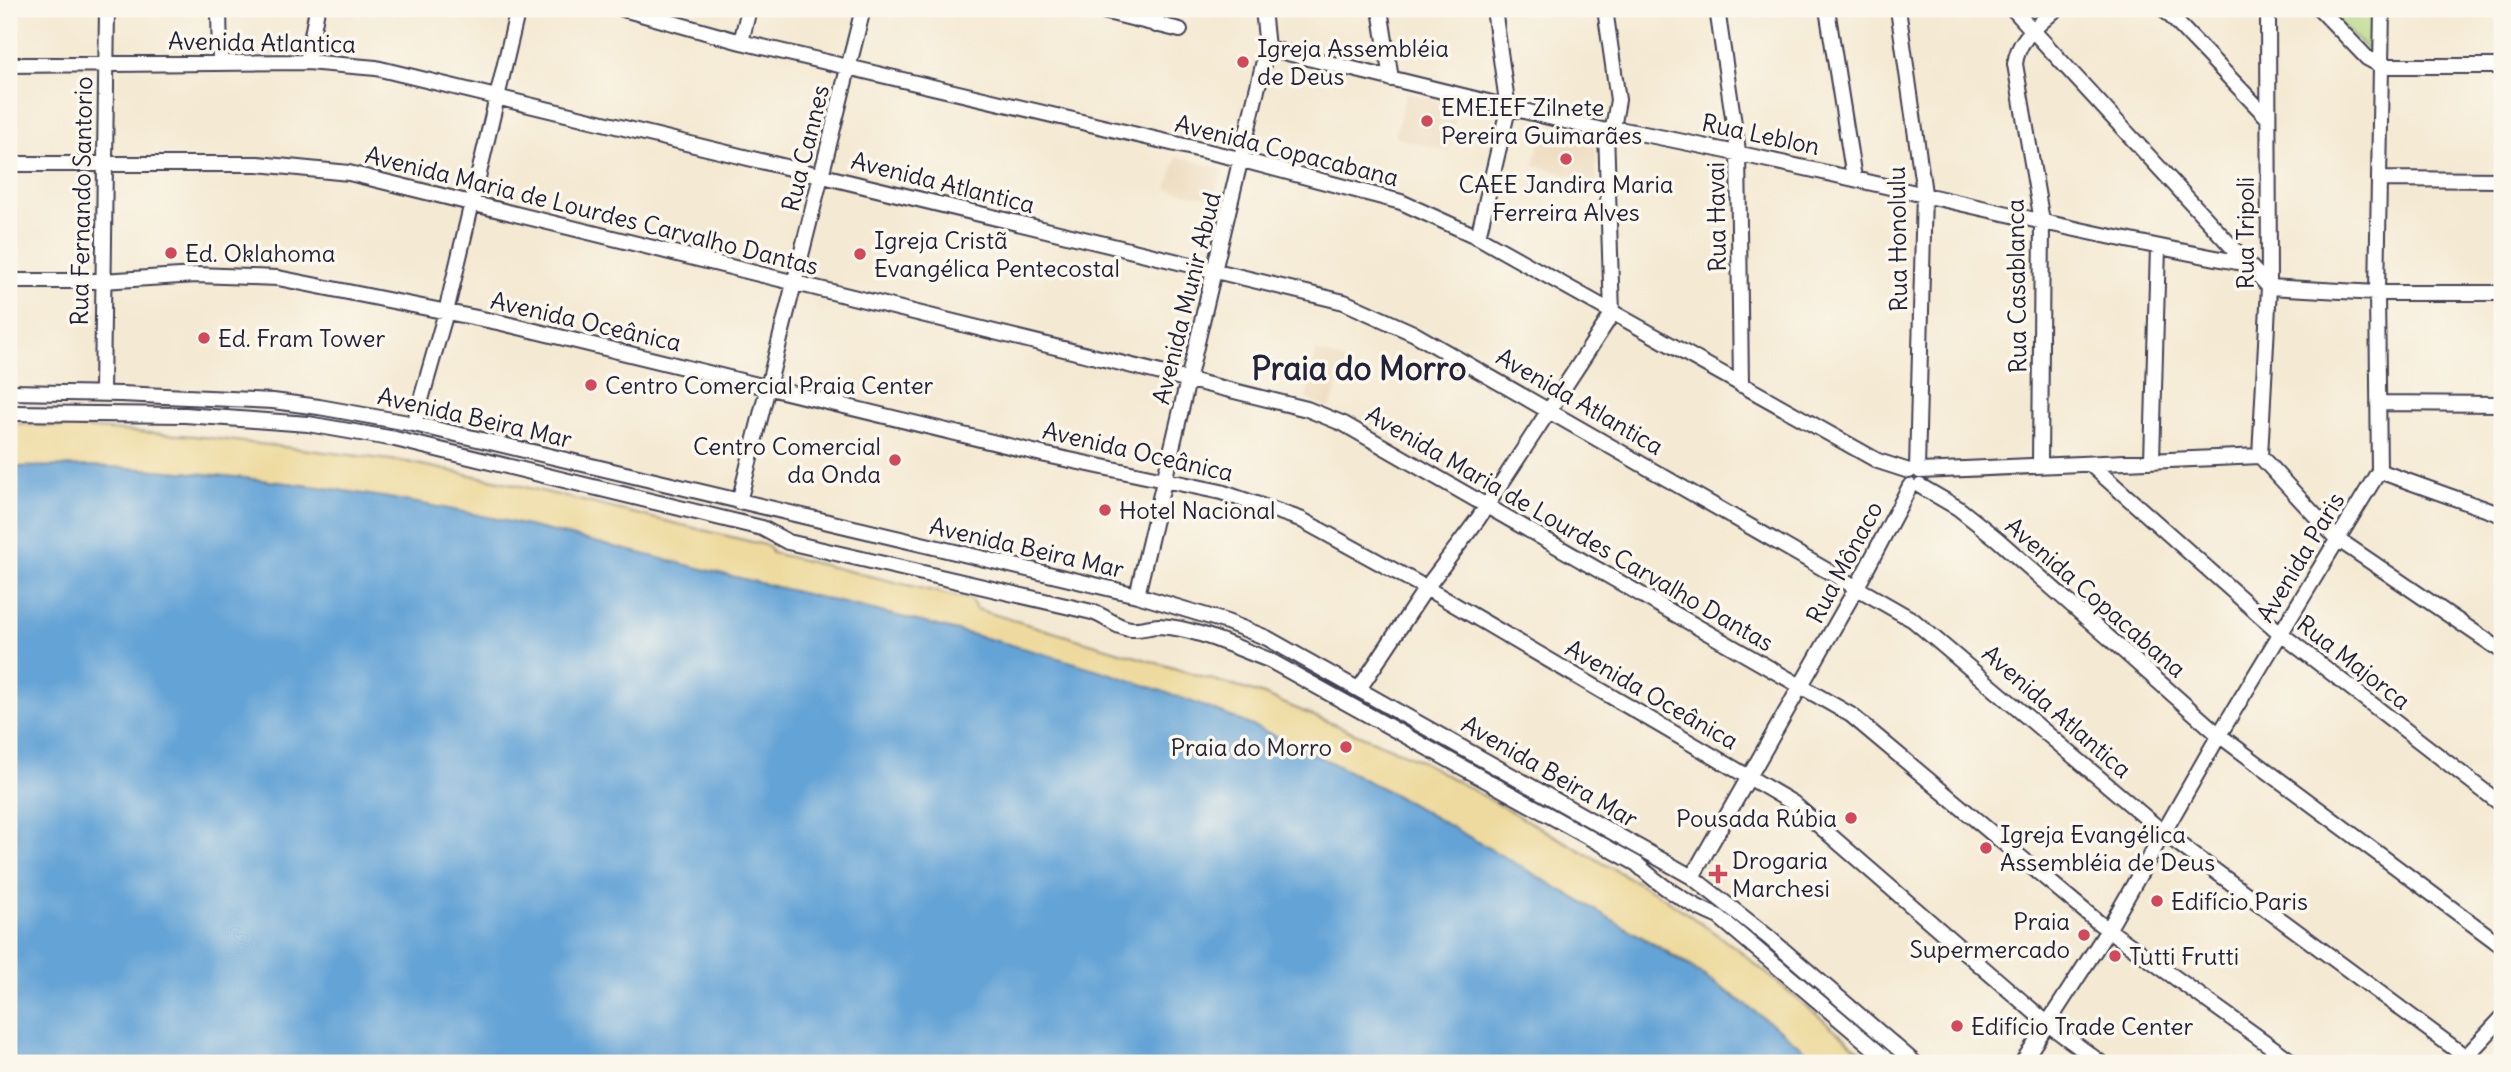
<svg xmlns="http://www.w3.org/2000/svg" width="2511" height="1072" font-family="Delius,sans-serif">
  <style>
    .built { fill: #ecd8ba }
    .green { fill: #b1d47c; stroke: #6a7b5c; stroke-width: 2 }
    .sand { fill: #eeda9e; stroke: #887e6c; stroke-width: 2 }
    .water { fill: #64a3d6; stroke: #436288; stroke-width: 2 }
    .lines { fill: none; stroke-linecap: round; stroke-linejoin: round }
    .minor-casing { stroke: #424052; stroke-width: 18 }
    .minor { stroke: #fff; stroke-width: 14 }
    .poi-dot { fill: #d1495b; stroke: #fbf7ec; stroke-width: 2.5 }
    .labels { text-anchor: middle; dominant-baseline: central; stroke-width: 7; stroke-linejoin: round; paint-order: stroke }
    .street-label { font-size: 24px; fill: #22223b; stroke: #fbf7ec }
    .poi-label { font-size: 24px; fill: #22223b; stroke: #fbf7ec; text-anchor: start }
    .district-label { font-size: 32px; font-weight: bold; fill: #22223b; stroke: #fbf7ec }
  </style>
  <rect width="100%" height="100%" fill="#fbf7ec"/>
  <filter id="ink" filterUnits="userSpaceOnUse"><feTurbulence type="fractalNoise" baseFrequency=".0143" numOctaves="2"/><feDisplacementMap in="SourceGraphic" scale="14" xChannelSelector="R" yChannelSelector="G"/><feConvolveMatrix kernelMatrix="1 2 1 2 8 2 1 2 1" color-interpolation-filters="sRGB"/></filter>
  <filter id="wash" filterUnits="userSpaceOnUse"><feTurbulence type="fractalNoise" baseFrequency=".00686" numOctaves="4" result="noise"/><feDisplacementMap in="SourceGraphic" scale="28" xChannelSelector="R" yChannelSelector="G"/><feGaussianBlur stdDeviation="1.57" result="paint"/><feColorMatrix in="noise" values="0 0 0 0 0 0 0 0 0 0 0 0 0 0 0 0 0 1.4 0 .05"/><feComposite in="paint" operator="in"/></filter>
  <g filter="url(#wash)">
    <rect width="100%" height="100%" fill="#f4e9d2"/>
    <path class="built" d="M1406,92L1459,105L1448,152L1395,137Z
      M1544,126L1595,140L1597,184L1534,165Z
      M1177,156L1223,169L1214,199L1167,189Z
      M1316,351L1347,362L1330,408L1306,399Z"/>
    <path class="green" d="M2324,9H2373V46L2368,50Z"/>
    <path class="sand" d="M9,423L194,436L407,462L504,482L769,546L772,553L971,600L976,609L1264,695L1419,760L1665,898L1736,948L1875,1063H1820L1743,1002L1677,957L1388,791L1234,718L1115,675L937,626L432,506L320,487L208,474L95,466L9,467Z"/>
    <path class="water" d="M95,466C207,472 318,484 428,505C531,524 633,552 736,577C904,619 1076,653 1236,719C1346,764 1447,824 1549,883C1644,938 1737,991 1820,1063H9V467Z"/>
  </g>
  <g filter="url(#ink)">
    <g class="lines">
      <g class="minor-casing">
        <path id="minor" d="M219,9L220,62
          M623,9L741,42L1231,157L1401,202L1478,237L1878,461L1909,471
          M1095,9L1180,30
          M1380,9L1391,79
          M1605,9L1618,100L1613,128
          M1717,9L1738,151L1741,385
          M1827,9L1854,178
          M1898,9L1924,193L1917,469
          M2013,9L2269,287L2377,293H2502
          M2164,9L2267,117
          M2320,9L2367,58L2382,66H2502
          M1156,25L1158,9
          M741,42L749,9
          M1267,48L1606,131L1613,128C1826,168 2035,225 2248,264
          M307,62L317,9
          M9,65L307,62L376,68L1344,302L1413,333L1913,620L2164,833L2474,1063
          M9,164H258L349,173L1307,409L1344,424L1851,715L2099,923L2294,1063
          M2379,179L2502,180
          M1478,237L1508,109L1494,9
          M9,281H102L196,275L278,278L502,323L1046,455L1221,492L1300,519L1426,588L1793,803L2048,1024L2101,1063
          M9,392L121,394L273,401L319,407L414,424L1137,595L1227,622L1267,638L1692,877L1767,936L1915,1063
          M102,393L107,9
          M2378,403L2502,404
          M9,413L185,415L308,424L395,439L762,528L788,542L1092,612C1106,616 1116,628 1131,629C1141,630 1150,626 1159,626C1196,628 1234,647 1269,660L1637,864C1660,886 1690,905 1719,917L1891,1063
          M414,424L446,312L518,9
          M2260,456L2269,287L2268,9
          M2260,456L2336,538L2502,651
          M2152,460L2158,247
          M2040,464L2042,221L2015,64C2018,38 2038,26 2056,9
          M2090,464L2280,633L2502,805
          M1920,471L2260,456
          M2379,471L2502,515
          M1920,486L1958,508L1997,539L2219,735L2502,946
          M739,502L863,9
          M1137,595L1267,48L1263,9
          M1359,689L1426,588L1478,519L1612,314L1606,131
          M1692,877L1857,587L1910,486
          M2461,1062L2502,1018
          M2022,1063L2108,930L2219,735L2379,471L2377,293L2382,9"/>
      </g>
      <use href="#minor" class="minor"/>
    </g>
  </g>
  <g class="poi-dot">
    <circle cx="1243" cy="62" r="7"/>
    <circle cx="1427" cy="121" r="7"/>
    <circle cx="1566" cy="159" r="7"/>
    <circle cx="171" cy="253" r="7"/>
    <circle cx="860" cy="254" r="7"/>
    <circle cx="204" cy="338" r="7"/>
    <circle cx="591" cy="385" r="7"/>
    <circle cx="895" cy="460" r="7"/>
    <circle cx="1105" cy="510" r="7"/>
    <circle cx="1346" cy="747" r="7"/>
    <circle cx="1851" cy="818" r="7"/>
    <circle cx="1986" cy="848" r="7"/>
    <path d="M1714.5 863.5h7v7h7v7h-7v7h-7v-7h-7v-7h7z"/>
    <circle cx="2157" cy="901" r="7"/>
    <circle cx="2084" cy="935" r="7"/>
    <circle cx="2115" cy="956" r="7"/>
    <circle cx="1957" cy="1026" r="7"/>
  </g>
  <g class="labels">
    <g class="street-label">
      <text transform="translate(262 42) rotate(1)">Avenida Atlantica</text>
      <text transform="translate(1761 134) rotate(12)">Rua Leblon</text>
      <text transform="translate(805 148) rotate(-76)">Rua Cannes</text>
      <text transform="translate(1287 150) rotate(14)">Avenida Copacabana</text>
      <text transform="translate(943 182) rotate(14)">Avenida Atlantica</text>
      <text transform="translate(81 201) rotate(-89)">Rua Fernando Santorio</text>
      <text transform="translate(592 210) rotate(14)">Avenida Maria de Lourdes Carvalho Dantas</text>
      <text transform="translate(1716 217) rotate(-91)">Rua Havai</text>
      <text transform="translate(2245 233) rotate(-90)">Rua Tripoli</text>
      <text transform="translate(1897 239) rotate(-91)">Rua Honolulu</text>
      <text transform="translate(2016 286) rotate(-91)">Rua Casablanca</text>
      <text transform="translate(1186 298) rotate(-76)">Avenida Munir Abud</text>
      <text transform="translate(586 321) rotate(13)">Avenida Oceânica</text>
      <text transform="translate(1580 401) rotate(30)">Avenida Atlantica</text>
      <text transform="translate(475 417) rotate(13)">Avenida Beira Mar</text>
      <text transform="translate(1138 451) rotate(13)">Avenida Oceânica</text>
      <text transform="translate(1570 528) rotate(30)">Avenida Maria de Lourdes Carvalho Dantas</text>
      <text transform="translate(1027 547) rotate(13)">Avenida Beira Mar</text>
      <text transform="translate(2300 557) rotate(-59)">Avenida Paris</text>
      <text transform="translate(1844 562) rotate(-62)">Rua Mônaco</text>
      <text transform="translate(2096 597) rotate(41)">Avenida Copacabana</text>
      <text transform="translate(2354 662) rotate(38)">Rua Majorca</text>
      <text transform="translate(1652 694) rotate(30)">Avenida Oceânica</text>
      <text transform="translate(2057 711) rotate(41)">Avenida Atlantica</text>
      <text transform="translate(1550 771) rotate(30)">Avenida Beira Mar</text>
    </g>
    <g class="poi-label">
      <text x="1257" y="48">Igreja Assembléia<tspan x="1257" dy="28">de Deus</tspan></text>
      <text x="1441" y="107">EMEIEF Zilnete<tspan x="1441" dy="28">Pereira Guimarães</tspan></text>
      <text x="1566" y="184" text-anchor="middle">CAEE Jandira Maria<tspan x="1566" dy="28">Ferreira Alves</tspan></text>
      <text x="874" y="240">Igreja Cristã<tspan x="874" dy="28">Evangélica Pentecostal</tspan></text>
      <text x="185" y="253">Ed. Oklahoma</text>
      <text x="218" y="338">Ed. Fram Tower</text>
      <text x="605" y="385">Centro Comercial Praia Center</text>
      <text x="881" y="446" text-anchor="end">Centro Comercial<tspan x="881" dy="28">da Onda</tspan></text>
      <text x="1119" y="510">Hotel Nacional</text>
      <text x="1332" y="747" text-anchor="end">Praia do Morro</text>
      <text x="1837" y="818" text-anchor="end">Pousada Rúbia</text>
      <text x="2000" y="834">Igreja Evangélica<tspan x="2000" dy="28">Assembléia de Deus</tspan></text>
      <text x="1732" y="860">Drogaria<tspan x="1732" dy="28">Marchesi</tspan></text>
      <text x="2171" y="901">Edifício Paris</text>
      <text x="2070" y="921" text-anchor="end">Praia<tspan x="2070" dy="28">Supermercado</tspan></text>
      <text x="2129" y="956">Tutti Frutti</text>
      <text x="1971" y="1026">Edifício Trade Center</text>
    </g>
    <g class="district-label">
      <text x="1359" y="368">Praia do Morro</text>
    </g>
  </g>
  <rect width="2511" height="1072" fill="none" stroke="#fbf7ec" stroke-width="35"/>
</svg>
